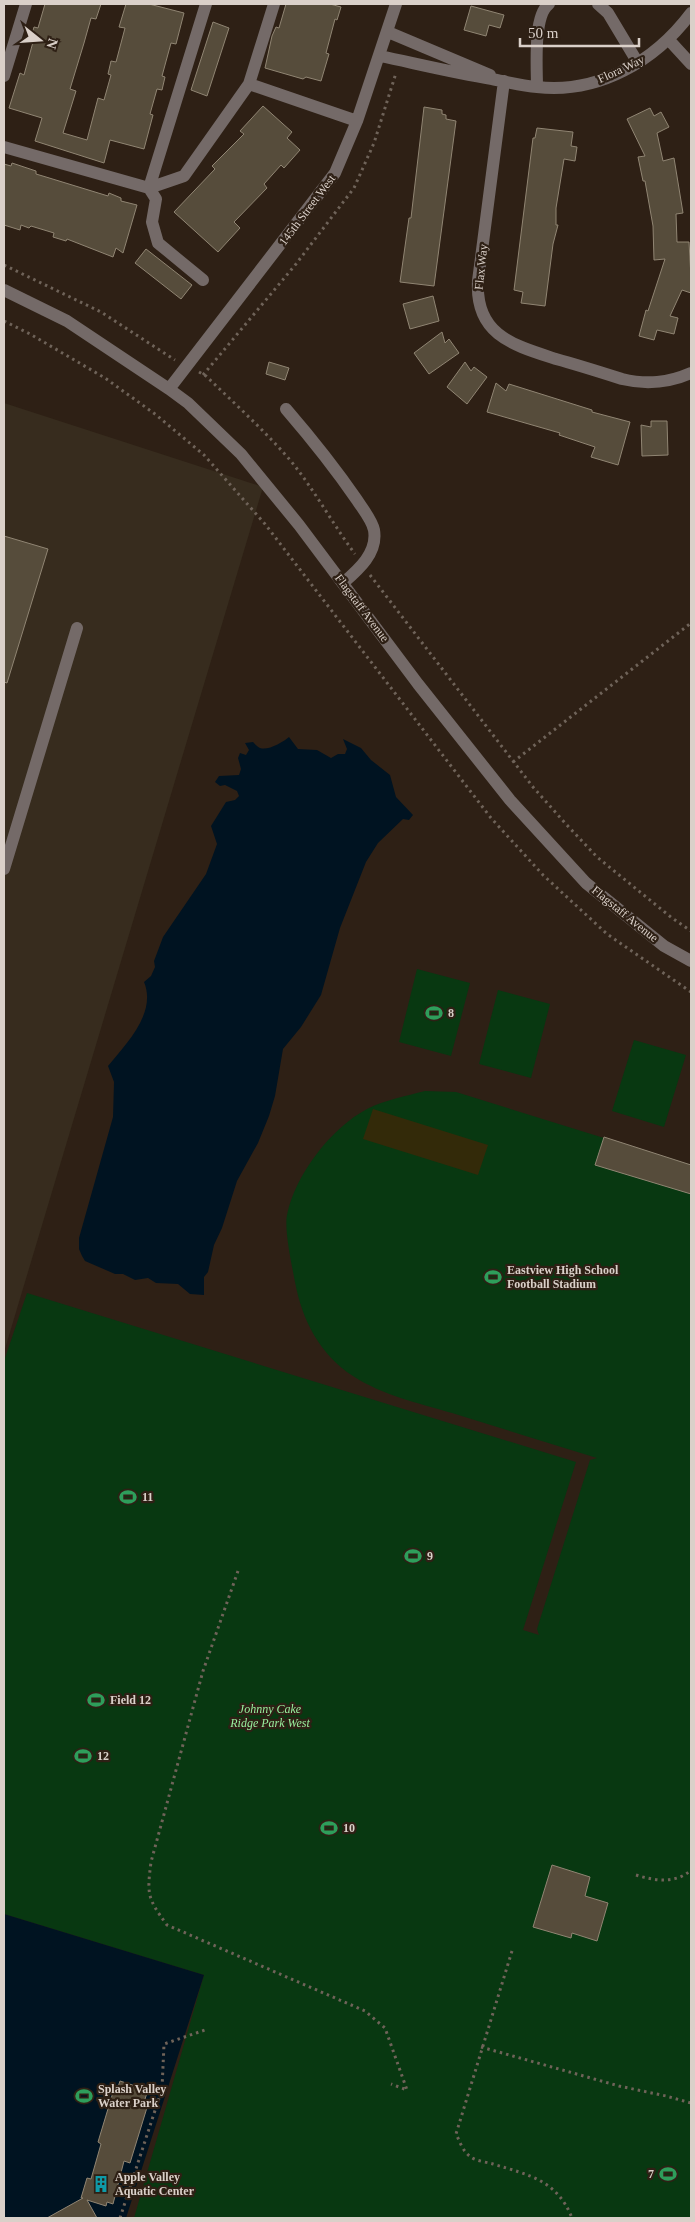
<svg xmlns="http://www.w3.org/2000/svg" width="695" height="2222" font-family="Georgia,serif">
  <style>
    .commercial { fill: #372c1e }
    .green { fill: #083811 }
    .sand { fill: #332a09 }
    .water { fill: #001321 }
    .building { fill: #564c3b; stroke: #908573 }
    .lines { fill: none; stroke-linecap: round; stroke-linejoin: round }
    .path { stroke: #6f6359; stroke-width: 3; stroke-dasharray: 2.5 4; stroke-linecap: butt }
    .minor { stroke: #746a68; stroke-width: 12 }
    .labels { text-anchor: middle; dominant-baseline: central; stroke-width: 4.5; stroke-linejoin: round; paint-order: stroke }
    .street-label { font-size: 12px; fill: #dad0c9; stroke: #2e2015 }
    .poi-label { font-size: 12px; font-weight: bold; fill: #dad0c9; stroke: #2e2015; text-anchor: start }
    .park-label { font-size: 12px; font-style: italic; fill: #99f09f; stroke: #2e2015 }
  </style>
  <rect width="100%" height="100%" fill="#2e2015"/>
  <path class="commercial" d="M4,403L263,487L4,1352Z"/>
  <path class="green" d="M417,969L470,983L451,1056L399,1042Z
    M498,990L550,1004L531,1078L479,1064Z
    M634,1040L686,1055L664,1127L612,1111Z
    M425,1091L456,1092L691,1165V2218H134L204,1975L4,1914V1361L27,1293L576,1462L523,1630L539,1635L537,1629L590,1460L597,1458C548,1443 500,1428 452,1413C418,1403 382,1395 353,1376C320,1355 302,1320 295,1282C292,1266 284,1230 287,1215C295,1175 331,1128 367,1109C385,1100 406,1096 425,1091Z"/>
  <path class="sand" d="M373,1109L488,1145L478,1175L363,1139Z"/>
  <path class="water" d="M289,737L298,749L317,750L331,758L338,754H345L347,749L343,739L361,748L371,760L390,775L396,797L413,815L409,820L403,819L378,843L366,862L340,928L321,995L301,1027L283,1049L275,1096L269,1116L258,1143L237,1181L222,1228L214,1245L208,1272L204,1277V1295L190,1294L178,1284L156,1283L148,1278L135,1280L123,1274H115L85,1261L82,1256L79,1249V1238L113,1117L114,1082L108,1066C126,1044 157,1013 144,982L151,976L155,967L154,961L163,937L206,874L217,844L211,826L226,802L235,800L239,796L237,791L225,785L220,786L215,782L219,776L239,775L241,769L238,758L240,753L246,755L249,750L245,743L253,742C255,744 257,747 260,748C268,751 283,742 289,737Z
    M4,1914L204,1975L126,2218H4Z"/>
  <path class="building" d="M45,4H101L96,19L91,18L84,43L70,89L76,91L63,133L87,140L98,98L104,100L111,75L108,74L111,61L116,62L125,28L119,27L126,4H149L184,13L176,44L171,43L162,76L165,77L162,90L157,89L150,114L153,115L144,149L110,140L104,163L35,141L42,118L9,108L20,73L24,75L33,42L30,41L34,27L38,28Z
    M286,4H330L341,7L337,20L335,19L326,53L329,54L321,81L306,77L303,79L265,68L272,36L276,27L279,28Z
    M471,6L504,15L500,28L489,25L486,36L464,30Z
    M213,22L229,28L207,96L191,90Z
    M263,106L292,132L287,138L300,150L284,168L281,165L264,184L267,188L234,222L240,228L218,252L174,212L215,169L212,166L244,134L240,131Z
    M424,107L442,110V114L446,115V119L456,121L434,286L400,282L409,218H411Z
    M650,108L654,116L661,112L669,127L657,133L663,161L674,158L683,213L676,214L677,242H689L691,277V293L682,290L670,316L678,318L674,334L657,330L654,340L639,336L646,310L648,311L665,259L654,260L653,226L645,181H643L638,157L645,156L627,119Z
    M537,128L573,132L571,146L577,147L575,161L564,159L556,208V225H558L553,244L545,306L521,303L523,292L514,290L533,138H535Z
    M12,163L36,171V174L46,177L108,196L109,193L121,198V201L137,205L123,253L116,248L113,257L67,239L66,241L53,237L54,233L31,226L29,228L21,225L20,230L4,225V164L11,166Z
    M146,249L192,285L181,299L135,263Z
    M433,296L439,321L410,329L403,304Z
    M442,332L445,343L449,339L459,353L429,374L414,353Z
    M269,362L289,368L285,380L266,374Z
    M465,362L471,371L474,367L487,377L467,404L447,387Z
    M496,383L506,391L509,384L592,410V412L630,422L618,465L591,457L595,447L559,435L560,433L487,412Z
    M651,421H667L668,455L642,456L641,425L651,427Z
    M4,536L48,549L7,683L4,682Z
    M604,1137L691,1165V1194L595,1165Z
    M552,1865L590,1877L585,1896L608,1903L597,1941L572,1933L571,1938L533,1927Z
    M120,2081L148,2090L145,2099L149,2101L130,2163L124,2161L113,2204L107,2202L106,2206L87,2200L97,2218H47L83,2198H81L87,2178L91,2179L101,2144L98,2142L114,2089L117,2090Z"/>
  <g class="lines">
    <path class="path" d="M4,265L101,312L175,360
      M4,321L30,334L105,378L155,414L204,455L265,524L491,818L543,875L607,934L691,992
      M199,372L206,376C234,403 264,430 290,460C314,489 332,523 355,554
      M203,375L296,264L354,188L374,143L396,73
      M370,575L533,787L565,823L597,857L672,918L691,931
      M513,762L691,623
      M238,1571L203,1671L151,1862C147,1894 147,1898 167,1925L365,2011L385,2028L407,2090L391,2084
      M636,1875C655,1881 676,1884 691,1870
      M512,1951L456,2134C460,2142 463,2152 471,2157C476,2161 486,2162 493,2164C529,2175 557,2180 572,2218
      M481,2047L619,2086L666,2096L691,2103
      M120,2218L162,2089L164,2044L208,2029"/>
    <path class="minor" d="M206,4L149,188L184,176L249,84L357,121
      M598,4L608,13L638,63
      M388,32L490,75
      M669,40L691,64
      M380,56C418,64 455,73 492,79C507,82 522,86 537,87C599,94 655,61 691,13
      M4,76L26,4
      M504,81L478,281C475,335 513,345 556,359C578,365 600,372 622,379C647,385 668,383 691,373
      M249,84L274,4
      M537,87C537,68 533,15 549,4
      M4,147L149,188L156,199L152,222L158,243L203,280
      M4,290L67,321L169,389L188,403L241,454L299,525L418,684L510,800L586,883L664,946L691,961
      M169,389L335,173L357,121L396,4
      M286,409C311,438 335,468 357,500C362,508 372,520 374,530C378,553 358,570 343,583
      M4,869L77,628"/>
  </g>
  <defs>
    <g id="stadium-bare" transform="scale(1.35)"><path d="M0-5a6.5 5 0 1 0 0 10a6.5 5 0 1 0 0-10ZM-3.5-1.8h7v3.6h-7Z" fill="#2e9e5b" stroke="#2e2015" stroke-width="2.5" paint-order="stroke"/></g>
    <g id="building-bare" transform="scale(1.35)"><path d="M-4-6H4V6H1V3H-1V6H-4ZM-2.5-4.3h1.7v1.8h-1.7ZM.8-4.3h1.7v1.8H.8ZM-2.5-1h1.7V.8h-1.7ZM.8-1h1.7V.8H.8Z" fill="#0f9aa8" stroke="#2e2015" stroke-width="2.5" paint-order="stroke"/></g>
  </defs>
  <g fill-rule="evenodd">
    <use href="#stadium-bare" x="434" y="1013"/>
    <use href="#stadium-bare" x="493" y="1277"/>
    <use href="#stadium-bare" x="128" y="1497"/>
    <use href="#stadium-bare" x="413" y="1556"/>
    <use href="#stadium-bare" x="96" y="1700"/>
    <use href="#stadium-bare" x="83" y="1756"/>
    <use href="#stadium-bare" x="329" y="1828"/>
    <use href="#stadium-bare" x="84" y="2096"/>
    <use href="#stadium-bare" x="668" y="2174"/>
    <use href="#building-bare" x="101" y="2184"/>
  </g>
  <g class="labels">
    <g class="street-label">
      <text transform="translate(621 69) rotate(-25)">Flora Way</text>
      <text transform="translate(307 210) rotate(-53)">145th Street West</text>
      <text transform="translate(481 267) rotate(-84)">Flax Way</text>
      <text transform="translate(362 608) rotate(53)">Flagstaff Avenue</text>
      <text transform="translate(625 914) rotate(39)">Flagstaff Avenue</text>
    </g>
    <g class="poi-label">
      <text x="448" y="1013">8</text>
      <text x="507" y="1270">Eastview High School<tspan x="507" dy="14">Football Stadium</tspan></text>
      <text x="142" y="1497">11</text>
      <text x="427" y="1556">9</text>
      <text x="110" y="1700">Field 12</text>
      <text x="97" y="1756">12</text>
      <text x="343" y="1828">10</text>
      <text x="98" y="2089">Splash Valley<tspan x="98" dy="14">Water Park</tspan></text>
      <text x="654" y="2174" text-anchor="end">7</text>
      <text x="115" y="2177">Apple Valley<tspan x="115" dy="14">Aquatic Center</tspan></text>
    </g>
    <g class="park-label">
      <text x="270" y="1709">Johnny Cake<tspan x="270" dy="14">Ridge Park West</tspan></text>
    </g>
  </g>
  <rect width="695" height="2222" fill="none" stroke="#dad0c9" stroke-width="10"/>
  <g transform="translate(40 40) rotate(107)" stroke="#2e2015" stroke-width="4" paint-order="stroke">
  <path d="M0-4L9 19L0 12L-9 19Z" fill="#dad0c9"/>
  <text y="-8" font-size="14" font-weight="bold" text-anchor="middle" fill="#dad0c9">N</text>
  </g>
  <path d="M520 38v8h119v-8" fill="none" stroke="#dad0c9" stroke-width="2.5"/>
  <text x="528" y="38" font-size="15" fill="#dad0c9" stroke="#2e2015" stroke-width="4" paint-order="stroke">50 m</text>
</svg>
